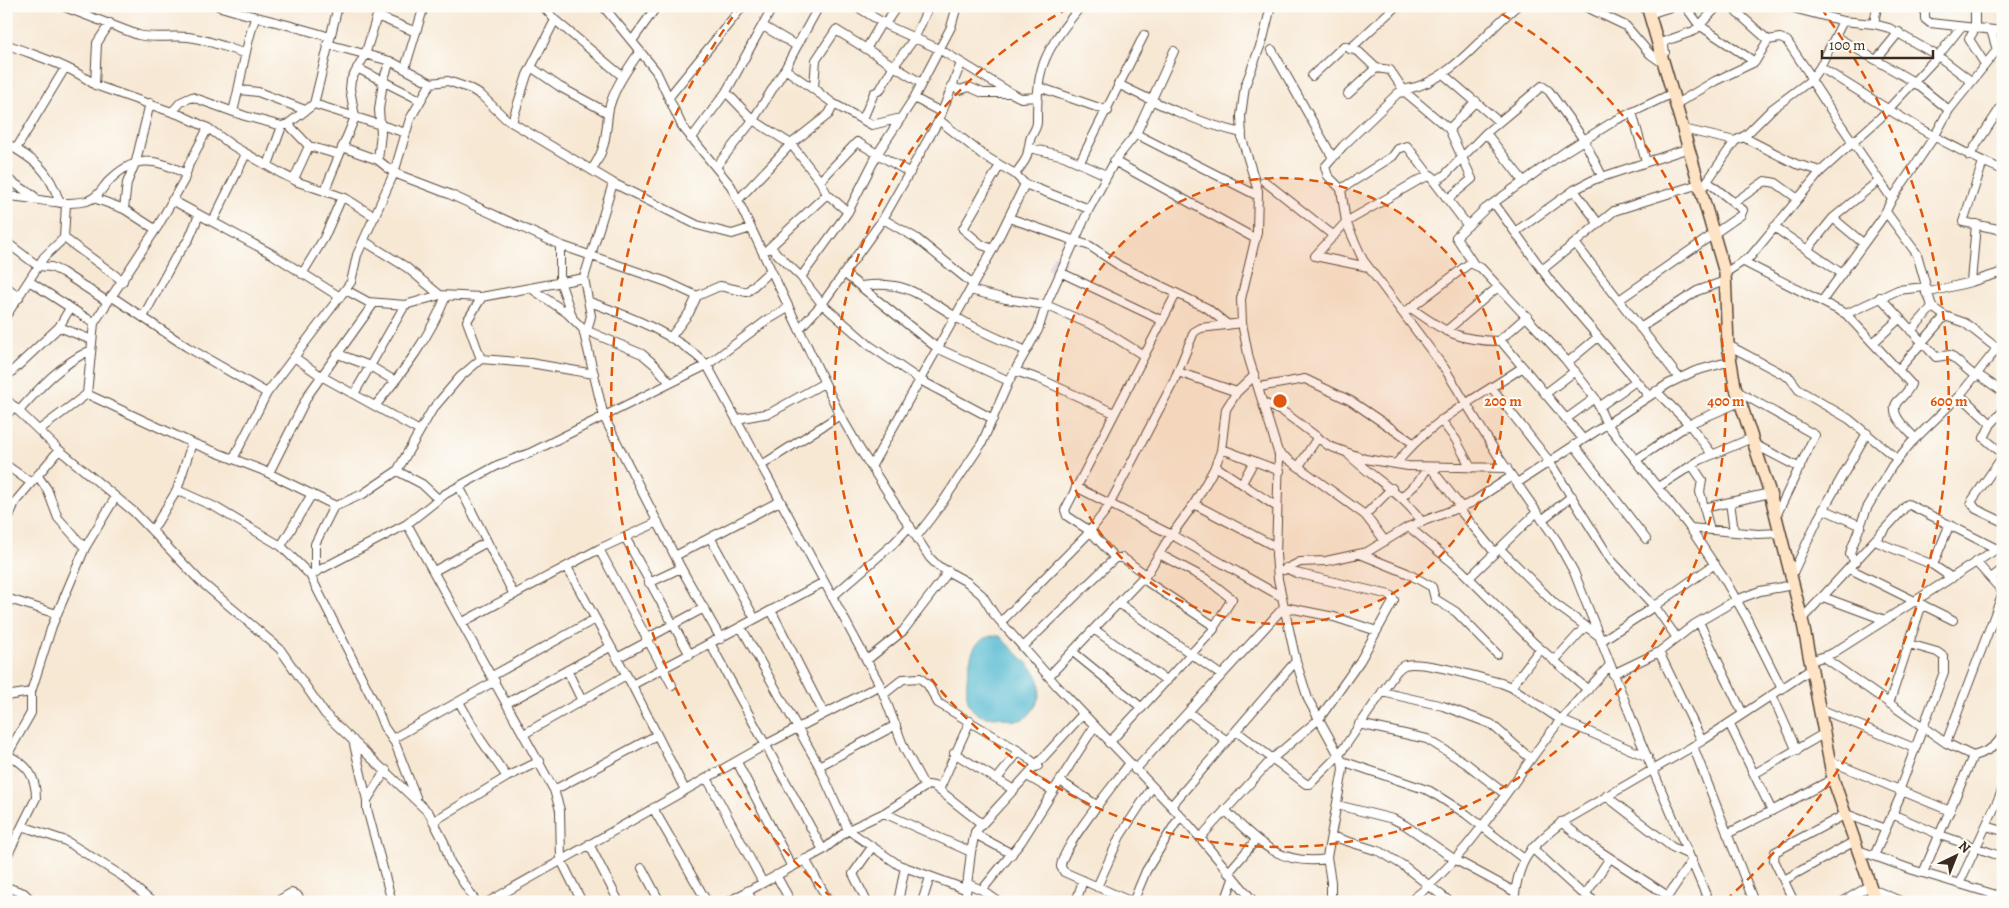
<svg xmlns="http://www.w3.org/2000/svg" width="2009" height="908" font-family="Alegreya,serif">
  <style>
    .industrial { fill: #cfbdcf }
    .water { fill: #54bad2; stroke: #487278 }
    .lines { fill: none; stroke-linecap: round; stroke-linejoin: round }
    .street-casing { stroke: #574639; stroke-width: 10 }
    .secondary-casing { stroke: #574639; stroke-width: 14 }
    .street { stroke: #fff; stroke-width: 8 }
    .secondary { stroke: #fee4c5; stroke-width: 11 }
    .ring { fill: none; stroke: #df570d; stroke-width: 2.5; stroke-dasharray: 9 6 }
    .centre { fill: #df570d; stroke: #fdfcf7; stroke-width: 2.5 }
    .ring-label { font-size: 15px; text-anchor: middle; font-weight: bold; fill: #df570d; stroke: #fdfcf7; stroke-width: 4; stroke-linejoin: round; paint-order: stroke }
  </style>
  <rect width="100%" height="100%" fill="#fdfcf7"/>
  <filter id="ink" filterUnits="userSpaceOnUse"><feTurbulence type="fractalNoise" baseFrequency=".02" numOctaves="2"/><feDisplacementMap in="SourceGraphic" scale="10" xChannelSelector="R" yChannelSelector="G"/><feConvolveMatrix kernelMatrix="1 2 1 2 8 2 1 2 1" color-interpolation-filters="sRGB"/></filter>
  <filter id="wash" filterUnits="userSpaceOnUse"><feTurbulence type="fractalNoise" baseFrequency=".0096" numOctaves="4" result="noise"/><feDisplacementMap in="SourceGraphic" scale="20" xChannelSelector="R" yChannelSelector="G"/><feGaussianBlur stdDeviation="1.12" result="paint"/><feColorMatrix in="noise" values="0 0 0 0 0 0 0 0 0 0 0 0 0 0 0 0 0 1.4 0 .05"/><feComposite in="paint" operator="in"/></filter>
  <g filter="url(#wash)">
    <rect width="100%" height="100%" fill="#f7e8d4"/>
    <path class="industrial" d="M1054,254L1066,259L1060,276L1047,269Z"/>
    <path class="water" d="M992,636H1000C1010,649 1033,665 1038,678C1044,692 1035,716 1020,720C1012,722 1005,718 998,717C994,716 990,718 986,717C961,712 966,684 969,666C972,650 975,640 992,636Z"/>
  </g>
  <g filter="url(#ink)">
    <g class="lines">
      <g class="street-casing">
        <path id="street" d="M62,6L138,35C154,39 171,35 188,37C207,39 226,48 244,53
          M218,6C255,18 293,25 329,37
          M543,6L555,20L622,76
          M603,6L656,71L682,126L731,186L840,415L861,451L930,558L938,566L967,582L982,595L994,614L1057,686L1190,826L1254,902
          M856,6L888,26L939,49L1011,93L1021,98L1038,97
          M1271,6L1263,39L1245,86L1241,116L1242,139L1258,191L1257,232L1241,299L1242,323L1249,359L1279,455L1276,555L1278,579L1296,661L1308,699L1342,761L1343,770L1327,857L1331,882V902
          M1517,6C1484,33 1451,82 1407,89L1405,92L1398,93L1343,146L1325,167L1328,176L1341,189L1346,222L1363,260L1445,369L1500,459L1557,541L1574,572L1640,740L1709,902
          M1584,6L1626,26L1650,54L1664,64
          M1730,6L1768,40L1780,38L1787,41L1808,72L1811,80L1828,106L1892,199
          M1785,6L1843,21L1874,24L1889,28L1938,56L1971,81
          M1925,6V19L1930,23L2003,31
          M1975,6V29L1969,39L1985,64
          M1686,7L1699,25L1755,62
          M1649,14L1674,6
          M1738,14L1745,6
          M377,16L416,32
          M885,24L897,6
          M1874,24L1877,6
          M763,26L797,46L785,69L834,104L872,125L901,118
          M1991,30L1997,50L2003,56
          M1836,37L1914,82L1949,110
          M632,41L657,6
          M6,44C35,56 70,65 95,85L183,116L208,128L233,146L282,174L298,182L345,198L375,217
          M327,44L390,61L431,83L448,81L471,89L482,96L506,119L613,183L697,225L732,234L751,228
          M797,46L819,6
          M866,49L882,22
          M1350,49L1396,6
          M1272,50L1333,158
          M1665,52L1663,42L1694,31L1718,6
          M1877,59L1899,32
          M531,67L560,87L608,113
          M1820,67C1880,104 1938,143 2003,170
          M357,68L420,100
          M405,68L424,6
          M1443,74L1499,122
          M1312,76L1344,46L1359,52L1376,68
          M1118,84C1158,104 1198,123 1242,133
          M95,85L97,43L110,23
          M951,86L960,90L969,87L983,93H1011
          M1039,87L1108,111
          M240,90L258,92L305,110
          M726,92L753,120L791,144L820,181L827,194L848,212
          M819,92L814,87L816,60L836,30L921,83
          M1348,94L1376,68L1390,70L1405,92L1449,129L1472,179L1448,199
          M669,97L743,6
          M914,98L941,112
          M314,104L406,133
          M1676,104L1715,81L1755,62L1768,40
          M173,111L181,102L192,97L245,116L282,126L288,124L314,104L338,6
          M233,111C242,80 244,49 255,19
          M1632,112L1646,162
          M863,119L874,93L880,90L893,67L914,39L929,6
          M939,120L983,155L1015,174L1025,184L1089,209
          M512,122L527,75L555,20
          M288,124L309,146L339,155
          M1449,129L1476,101
          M1683,129L1735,141
          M1486,133L1524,182
          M1136,134L1258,196
          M1743,137L1796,164L1821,171
          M691,139L726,92L773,6
          M6,143C36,161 48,168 60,203
          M342,147L378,160L394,173L449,194L560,245L667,282L697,296
          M1030,148L1064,156L1106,175
          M16,149L65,68
          M1969,156L2003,104
          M378,160L381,133L379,110L383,81L390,61
          M1114,161L1256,239
          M1080,162L1144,35
          M1983,162L1963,222L2003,230
          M268,165L282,126
          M716,167L753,120L785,69
          M591,170C605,152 606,136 608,114C611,92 627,70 640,51
          M1015,174C1027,159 1027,159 1030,140C1031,134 1037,129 1037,122C1037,107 1037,91 1040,76C1045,50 1064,27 1081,6
          M6,178L34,196
          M294,179L309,146
          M820,181L857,142L910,173
          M1264,181L1334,236
          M1341,189L1393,156L1398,149L1407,146L1468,226
          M325,190L355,117L350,89L351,80L365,55L380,6
          M1574,190L1598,223
          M1701,190L1735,141L1746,135L1772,109L1811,80L1820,67L1843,21
          M6,196C33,197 62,207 87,201C97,198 101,190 107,183C133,155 154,157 186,174
          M94,198L124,209L155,229
          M172,200L272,254L340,297
          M738,200L791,144L829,114L834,104
          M1735,202L1765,181L1776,183L1798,199
          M1494,203L1551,282L1649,396
          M124,209L127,183L136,161L150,103
          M1886,212L1917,254L1932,307L1945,316L1965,323L2003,353
          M1009,218L1090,246L1120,266L1207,308L1228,325
          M1833,218L1863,243
          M883,219L916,238L973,284
          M213,221L246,154
          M1976,224L1971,282L2003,272
          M1774,227L1841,273
          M1515,232L1574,190L1593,180L1689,148
          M64,238L123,281
          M364,241L406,267L440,295
          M6,242L38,266L51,267L62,272L108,302
          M1575,243L1679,378
          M560,245V281L572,316
          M770,247L801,277L822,304L869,345L920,380L993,419
          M768,249L827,194
          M993,249L982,245L963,229L1000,165
          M1807,250L1833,218L1878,181
          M1744,262L1846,314L1911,384C1909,391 1903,396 1898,401C1887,413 1907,429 1915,438
          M1473,263L1456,237L1485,209L1566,151L1616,120L1673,93
          M1368,267L1315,256L1346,222L1419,180L1431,175L1437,180L1445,175L1486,133L1542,86L1549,91L1584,140L1602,176
          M1542,270L1614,211L1699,184
          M1062,273L1161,320
          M1725,273L1751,256L1821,171L1880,118L1938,56L1961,27
          M302,274L324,238L342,197
          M845,274L937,348L1009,381
          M801,277L848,212L878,153L914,98L951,27L957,6
          M29,281L94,323
          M6,286L19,298
          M861,286C906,280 920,295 956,317C978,331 1003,340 1026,351
          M532,289L567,313L583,329L642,354L655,365L670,383
          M346,290L368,302L405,305L440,295L481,297L584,278
          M970,290L1006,299L1046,305L1103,330L1143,355
          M1926,293L1971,282
          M111,296L187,347L267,393
          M1880,297L1936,357L1950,355L1976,377
          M1619,300L1741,215L1743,210L1708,182
          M1822,301L1883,217L1892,199L1934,137L1949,110L1997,50
          M590,302C631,317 676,334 707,365L880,685L904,748L925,787
          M1411,308C1445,332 1458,341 1501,341
          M1404,313L1470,263L1481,268L1565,359L1595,398L1606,423L1688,525L1725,580L1746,617L1782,689
          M1846,314L1898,290L1925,287
          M6,316L44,257L64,238L66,204
          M1527,316L1501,339V341L1583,439
          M143,317L175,258L189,239L199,215
          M59,327L92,340
          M1640,328L1697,291L1725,281
          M583,329L604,417L681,568L721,639
          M799,329L822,304L883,219L939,120L961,63
          M587,331L591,316L584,278L613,183
          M1446,331L1498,287
          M1911,331L1932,307
          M670,338L689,313L697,296L720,286L747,292L771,270
          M1874,342L1899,319
          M1728,345L1790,378L1799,390L1849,419L1897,459
          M338,354L370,366L395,381
          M294,357L321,376L418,430
          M481,359L467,321L482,297
          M1568,362L1598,337
          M1899,369L1945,316
          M1015,371L1040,379L1114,413
          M1178,372L1237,392
          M1977,374L2003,392
          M6,377L59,327L70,308
          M1259,387L1305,379L1351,401L1413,443
          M1492,388L1549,461L1611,560L1656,608L1677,638
          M1656,391L1689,424L1712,454
          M1737,391L1815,435L1776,516
          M87,394L192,443L262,470L336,506L363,494L397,471L432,410L460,377L481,359L530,363L594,374
          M87,394L94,323L158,226L184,180L189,164L208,128
          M354,394L405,305
          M1545,394L1575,371
          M1960,395L1991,424L1984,438L2003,454
          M6,399L57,448L134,512L200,581L280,649L325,714L429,813L444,842L450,862L476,902
          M1264,403L1285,413L1329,446L1365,459L1408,466L1507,468
          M375,406C403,372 430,337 446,296
          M1599,407L1636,381
          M19,411C41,386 61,364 91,350
          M6,416L14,406
          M737,419L770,413L824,383
          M1566,419L1595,398
          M1441,420L1456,440L1471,468
          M1991,424L2003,411
          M39,430L87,394
          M1754,444L1800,468
          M1574,445L1646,539
          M1222,449L1280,471
          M1278,452L1365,515L1385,541
          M1349,455C1374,479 1403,494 1422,522
          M2003,456L1971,502L1976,509L2003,522
          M233,459L267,393L351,282L357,255L394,173L410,119L431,83
          M1636,460L1689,424L1740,402
          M1396,464C1429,421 1479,397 1523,367
          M6,465L30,482
          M762,465L840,415
          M1692,465L1702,480L1700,492L1710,530
          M1215,466L1277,507
          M1299,466L1318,437
          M871,467L993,249L1025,184
          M1430,467L1462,508
          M397,471L422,484L438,499
          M269,473L308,395L374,303
          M37,475L47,489L58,518L85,548
          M1242,483L1254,461
          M1517,483L1668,384L1695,371L1731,361
          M459,486L514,595
          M1076,487L1172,535L1282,597
          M1658,487L1700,460L1752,438
          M177,490L215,507L281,546L310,575L374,702L384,727L395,743L416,797
          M1402,497L1419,481L1428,467
          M1730,502L1734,532
          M1194,504L1276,547
          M1704,508L1770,493
          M1459,509L1495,553
          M1823,509L1861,526
          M1365,515L1392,488
          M1542,520L1572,496
          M6,524L15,502L59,450
          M407,524L554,790L560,810L561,860L582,902
          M1409,527L1460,569L1534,643L1588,690
          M1690,528L1758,534L1780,533
          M152,531L177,490L192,443
          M917,536L940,506L982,443L1009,381L1038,330L1046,305L1089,209L1116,159L1136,134L1174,51
          M625,537L690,655
          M711,539L755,619
          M1875,541L1933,565L1952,578
          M281,546L312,494
          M599,549L672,685
          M1500,549L1555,604L1599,636
          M1159,554L1208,580L1232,599L1214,627
          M1360,554L1407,573L1432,587L1435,599L1456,612L1497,654
          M675,556L780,501
          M1115,558L1090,531L1067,516L1065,510L1176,294
          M1856,562L1850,555L1851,550L1867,508L1892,466L1911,443L1960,395L2003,341
          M1976,562L2003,592
          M1933,565L1949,526
          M567,567L632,685L685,790
          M1850,569L1953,620
          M1284,570L1300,562L1326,561L1367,552L1408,527L1471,503L1512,476
          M434,571L487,542
          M315,573V544L334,506
          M310,575L407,524L445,494L498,465L530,453L707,365L766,321L788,308
          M1791,577L1818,519L1867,433
          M1469,578L1537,512
          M1991,578L2003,569
          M649,583L681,568
          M832,597L894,543L910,526
          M1823,597L1885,620
          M6,598L57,614
          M1120,604L1221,675
          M771,610L824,714
          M1802,619L1908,504L1997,549
          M463,622L599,549L658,522
          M1001,622L1086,536L1107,509L1174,381L1194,332L1201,328L1242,323
          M1699,622L1743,714
          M741,627L819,766L848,830L899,865L965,889
          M1095,630L1167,681
          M646,639L704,608
          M1601,641L1655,606L1715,564
          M711,645L823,850
          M1023,647L1115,558H1123L1146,575
          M1073,652L1142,708
          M1659,652L1702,741
          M1823,657L1946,743L1973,756C1986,752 1998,747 2003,733
          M617,658L647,642
          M867,660L903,631L949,571
          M1554,661L1585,627
          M1811,661L1833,653L2003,545
          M567,670L582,701
          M1613,674L1659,652L1695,624L1736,600L1760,591L1793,585
          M492,676L595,619
          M1049,676L1149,571L1167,541L1194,504L1214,469L1221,451L1226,409L1237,392L1255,375
          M632,685L824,582
          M1511,687L1540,649
          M1382,692L1443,706L1491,724L1531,759
          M884,694L903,679L920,678L928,685L938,703L1019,751L1038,766
          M1772,695L1797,751
          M6,696L31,692
          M459,702L481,740L507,777
          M507,703L610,647
          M1889,704L1922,604
          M1820,709L1914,748
          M1188,712L1227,741
          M1729,723L1772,811
          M1359,724L1427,739L1467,764L1505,794
          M1236,731L1306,784H1310L1339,755L1396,672C1399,669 1401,666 1405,665C1423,660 1480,678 1501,683L1511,687L1561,720L1648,757
          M524,734L626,675
          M392,739L495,681
          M353,740L367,800V809L392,902
          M1109,743L1214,629L1211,624L1143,579
          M1946,743L2003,593
          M1693,746L1754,902
          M954,753L1014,790
          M6,755C27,763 36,776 36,798L6,858
          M6,757L31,713V692L52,626L85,548L115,498
          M1342,761L1430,791L1466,814L1524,859
          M1830,761L1950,811
          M737,762L792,867
          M1129,764C1116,782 1060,849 1061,867L1064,872L1132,902
          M819,766L896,725
          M1135,770L1284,607L1334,617L1377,631
          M1754,774L1825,733
          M1027,776L1053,791
          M707,778L763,883
          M997,779L1019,751
          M1060,781L1098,806
          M554,790L655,736
          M939,790L970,721
          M1899,791L1944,672V657L1937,652L1909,644
          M1606,796L1672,847L1689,855
          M367,800L386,770
          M1337,805L1393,819L1405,825L1454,859L1515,892
          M1171,806L1296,661
          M653,808L707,902
          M1225,810C1256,840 1280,867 1327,859
          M884,813L971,852
          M1892,814L1940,835L2003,857
          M434,821L507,777L540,761
          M1561,822L1589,844L1668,896
          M22,826L66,841L122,876L152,902
          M1986,826L2003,831
          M975,834L1012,854
          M1727,834L1833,779
          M1331,836L1381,852L1404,866L1450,902
          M1200,838L1272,759L1319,719L1360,661L1394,600L1390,595L1296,573L1286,568
          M589,844L619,902
          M1532,848L1578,890L1596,902
          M1858,850L1913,870L2003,897
          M1874,856L1902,792
          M805,859L829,902
          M642,868L660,902
          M1228,873L1256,840
          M1923,873L1973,756
          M776,875L791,902
          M1784,880L1855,841
          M966,883L982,890L999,902
          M1959,884L2003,789
          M6,887L24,893L33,902
          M1097,887L1120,836L1152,787
          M1872,889L1903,902
          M982,890L1021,842L1094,727
          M747,891L753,902
          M1585,895L1610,858
          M276,902L291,893L297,895L302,902
          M488,902L767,744L880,685
          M728,902L823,850L848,830L884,813L928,785L934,786L982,824
          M867,902L853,874L872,847
          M898,902L905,867
          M922,902L930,877
          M965,902L971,852L975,832L1083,714
          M1076,902L1083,880
          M1133,902L1146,871L1180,816
          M1225,902L1233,879
          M1409,902C1468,858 1507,789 1551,732C1569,709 1590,687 1610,665
          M1514,902C1518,860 1528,849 1561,823L1702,741L1813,668
          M1664,902L1692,860
          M1794,902L1774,860L1775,852L1846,814L1886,829
          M1842,902L1871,885"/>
      </g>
      <g class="secondary-casing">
        <path id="secondary" d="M1647,6L1725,273L1728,345L1735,386L1770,493L1802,619L1833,779L1876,902"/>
      </g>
      <use href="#street" class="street"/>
      <use href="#secondary" class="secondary"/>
    </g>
  </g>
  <circle cx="1280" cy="401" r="223" fill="#df570d" fill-opacity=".12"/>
  <g class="ring">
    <circle cx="1280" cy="401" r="223"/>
    <path d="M1489 7A446 446 0 1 1 1071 7"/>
    <path d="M832 898A669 669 0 0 1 739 8M1821 8A669 669 0 0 1 1728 898"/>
  </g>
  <circle cx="1280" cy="401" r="8" class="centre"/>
  <g class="ring-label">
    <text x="1503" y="406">200 m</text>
    <text x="1726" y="406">400 m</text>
    <text x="1949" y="406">600 m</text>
  </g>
  <rect width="2009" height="908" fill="none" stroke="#fdfcf7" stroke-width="25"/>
  <g transform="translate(1956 856) rotate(43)" stroke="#fdfcf7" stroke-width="4" paint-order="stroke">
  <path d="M0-4L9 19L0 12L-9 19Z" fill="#3b2a1e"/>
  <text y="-8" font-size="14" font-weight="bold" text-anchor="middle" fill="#3b2a1e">N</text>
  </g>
  <path d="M1822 50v8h111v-8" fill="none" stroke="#3b2a1e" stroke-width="2.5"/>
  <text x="1829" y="50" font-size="15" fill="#3b2a1e" stroke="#fdfcf7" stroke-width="4" paint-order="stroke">100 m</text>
</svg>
